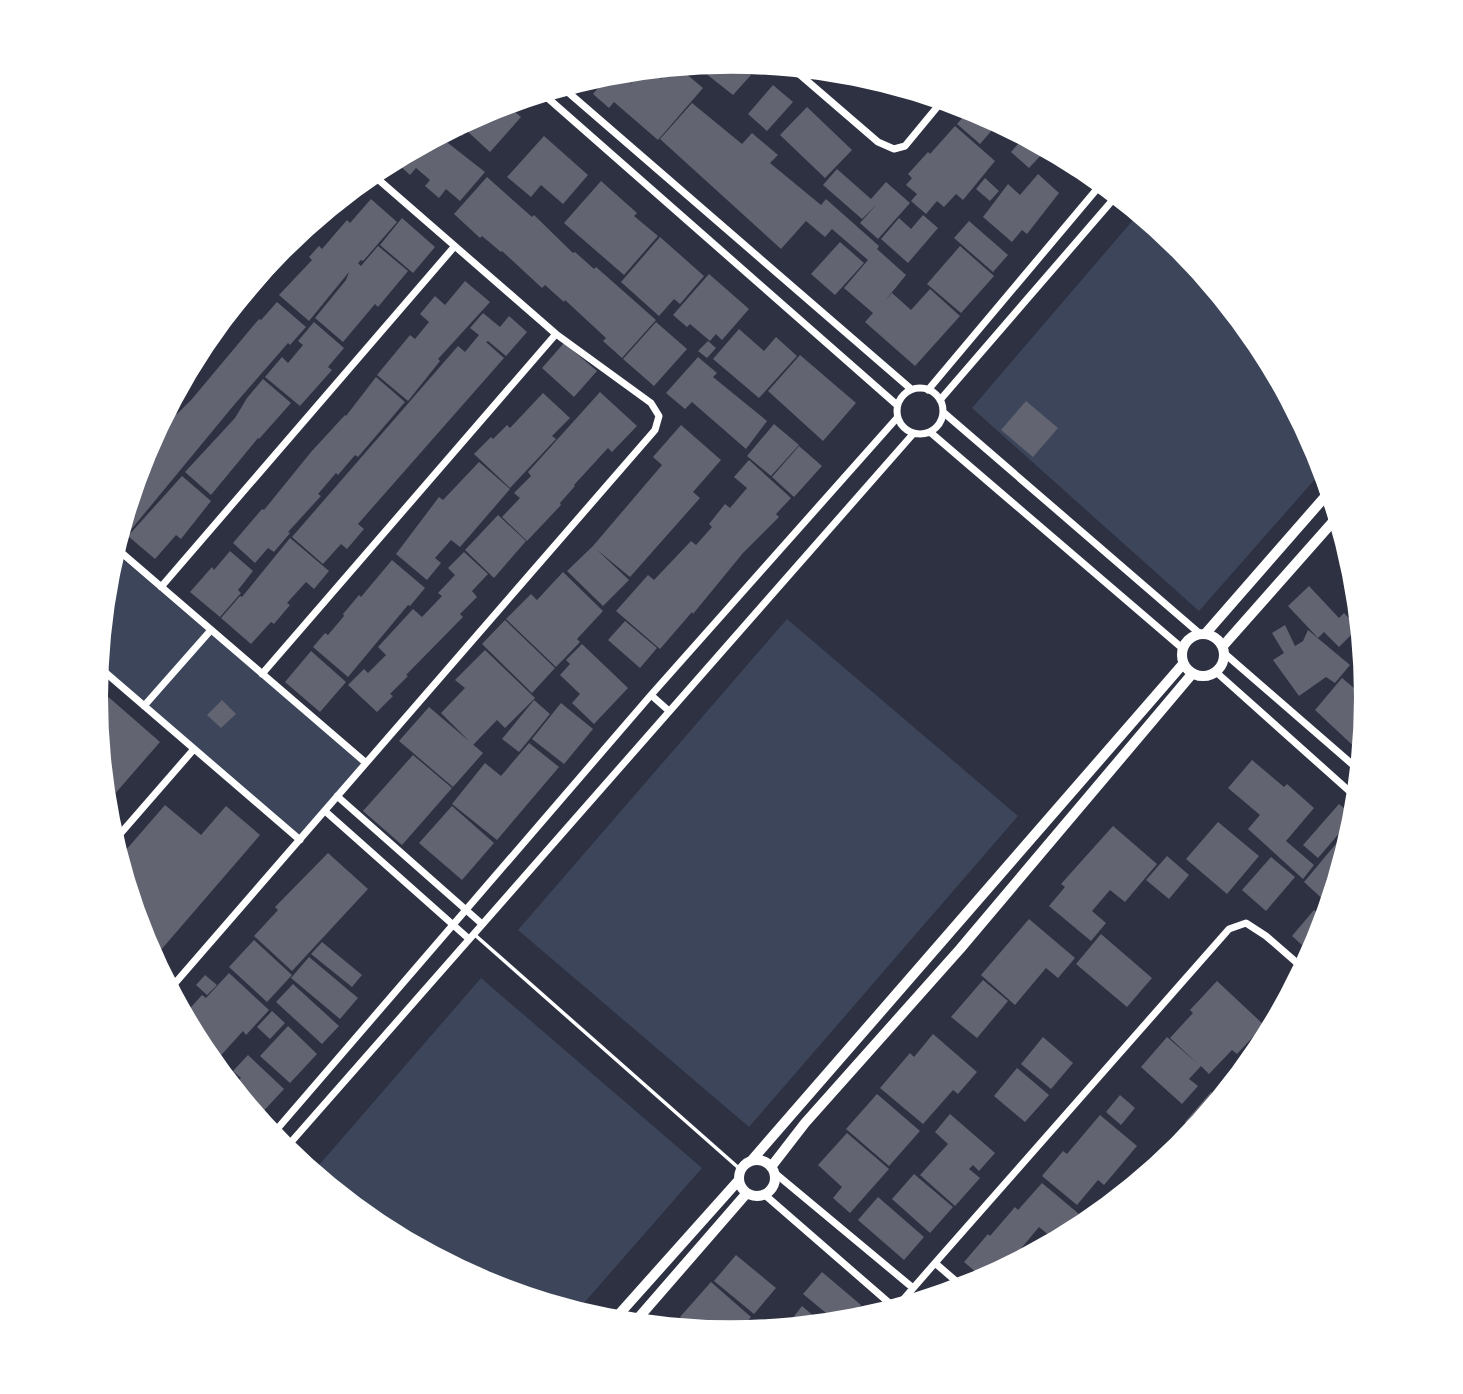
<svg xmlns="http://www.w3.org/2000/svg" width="1463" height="1394" font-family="Karla,sans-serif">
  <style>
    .green { fill: #3c4559 }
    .building { fill: #626471 }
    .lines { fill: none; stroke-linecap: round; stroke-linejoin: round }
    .service { stroke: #fff; stroke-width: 3.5 }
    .minor { stroke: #fff; stroke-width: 7 }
    .tertiary { stroke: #fff; stroke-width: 10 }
  </style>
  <rect width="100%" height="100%" fill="#2d3142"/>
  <path class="green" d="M1139,213L1181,248L1260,344L1319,454L1324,469L1199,611L972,408Z
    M114,552L362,763L298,837L99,663L108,573Z
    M787,619L1018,816L749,1127L518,930Z
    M481,978L702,1168L577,1311L488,1284L378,1225L313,1172Z"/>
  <path class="building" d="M735,62L751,75L733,95L695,65Z
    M671,67H678L703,88L658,140L614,102L609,108L593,94L609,75L608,73L641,70L628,87L643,70L650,69L661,79Z
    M773,85L793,102L767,131L748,114Z
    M692,103L742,144L752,133L778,155L770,163L821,205L826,199L879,246L877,249L906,275L884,302L892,293L911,310L930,289L960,316L915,366L865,322L873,313L844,288L868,260L832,229L825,237L806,221L781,249L660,139Z
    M506,104L521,117L490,152L467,131L462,136L453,128L489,109Z
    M807,107L852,150L825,178L780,135Z
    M971,108L999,122L980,144L957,124Z
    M955,126L995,161L963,200L956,194L944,207L937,201L926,214L911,201L917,194L906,185L912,178L908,174L928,152L930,154Z
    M439,136L485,172L460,201L446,189L439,198L425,186L430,180L416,168L410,175L397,163L401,156Z
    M544,136L588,175L563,204L541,185L531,197L507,177Z
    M1025,136L1047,148L1081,167L1072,176L1044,152L1029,168L1011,152Z
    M837,169L871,199L886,182L910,203L878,239L860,223L877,204L862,219L823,185Z
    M1038,174L1059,193L1027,234L1022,230L1012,242L983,217L1008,184L1020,195Z
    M487,177L532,217L534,215L573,253L575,252L594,269L596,267L656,320L622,358L603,341L606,338L565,300L564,302L545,285L542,288L502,251L501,252L482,236L480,238L454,214Z
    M985,178L999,191L990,201L976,189Z
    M601,181L637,213L634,216L658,236L624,275L564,223Z
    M371,199L397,222L363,261L361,260L358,263L361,266L378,246L408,271L378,307L375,304L343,342L315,318L346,280L349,272L309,321L279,295L312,260L309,257L319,246L322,249L347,220L350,223Z
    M923,215L938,228L908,263L881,239L899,218L911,229Z
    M402,218L435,247L413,273L380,245Z
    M969,221L1008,255L993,272L954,238Z
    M660,237L704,276L680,304L674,299L659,316L621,282Z
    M840,242L864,263L835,295L811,274Z
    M960,246L994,276L961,313L927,284Z
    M709,274L749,309L722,340L716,334L710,341L690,324L687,327L673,315Z
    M465,281L490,302L438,359L440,361L408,401L377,375L410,335L415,339L429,322L420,314L435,296L445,305Z
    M277,302L306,327L290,345L288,343L234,405L125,537L120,533L143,456L163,432L158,428L162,420L171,409L177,414L192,399L259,319L261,320Z
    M483,313L500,327L509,316L527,332L506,356L488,341L486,342L504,358L358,524L364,529L347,549L341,544L323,564L292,537L458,346L465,352L479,335L470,328Z
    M314,322L344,348L328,367L332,370L300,406L265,377L282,357L288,363L303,345L298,341Z
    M656,322L687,349L654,386L623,359Z
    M739,329L764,351L776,337L797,356L759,398L713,359Z
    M708,341L716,348L707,358L698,351Z
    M564,343L597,371L574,397L542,368Z
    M800,355L856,403L823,441L768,391Z
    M698,357L717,373L713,377L767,421L746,449L692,402L685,409L666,393Z
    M376,377L405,402L358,457L355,455L338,475L336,473L318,494L321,496L288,532L290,533L274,552L268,548L255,563L233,543L262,509L264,510L311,452L345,415L346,416Z
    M263,379L291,403L259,439L258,438L211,495L185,472L235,418L247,398Z
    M600,392L637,426L612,452L608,448L574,485L575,486L560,503L561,505L527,541L502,517L520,498L514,493L531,476L528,472Z
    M543,393L570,418L552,436L556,439L510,488L474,454L491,437L493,439L507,425L510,428Z
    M1026,401L1058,428L1033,457L1001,430Z
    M774,424L799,445L771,476L747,456Z
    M681,425L721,460L693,492L700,498L630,577L596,549L629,580L603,606L567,571L593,546L662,465L653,457Z
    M799,446L822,466L794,497L772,477Z
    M749,460L791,498L776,514L779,517L743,553L693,614L692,612L660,649L616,611L648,575L654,580L691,541L696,545L712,527L709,524L725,504L730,508L747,488L734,477Z
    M479,462L510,489L460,547L451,540L435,558L441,563L427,580L396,554L439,497L443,500Z
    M182,476L211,501L181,539L176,535L155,559L128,536Z
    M498,515L526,541L494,578L465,550Z
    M290,538L329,571L314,589L306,582L287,603L290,605L274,624L271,622L251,644L221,618L240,596L242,597Z
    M230,551L253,571L238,590L241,593L220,617L190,592L212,567L214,570Z
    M464,552L488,574L472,591L477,597L460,614L463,617L406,675L408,676L390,694L393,696L377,712L348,685L364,669L368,673L386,655L378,647L413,609L422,617L442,596L438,593L455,575L448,568Z
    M1349,553L1355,573L1356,579L1339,565Z
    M392,560L425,588L410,606L408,605L348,677L313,647L325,633L328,635L344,616L343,614L359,595L361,597Z
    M563,572L603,611L577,639L580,642L556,667L506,619L531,594L537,600Z
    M1309,586L1339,618L1344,613L1358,628L1339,647L1324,632L1318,638L1288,606Z
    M505,620L555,668L532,693L482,644Z
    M625,621L657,648L640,668L608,640Z
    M1285,625L1295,646L1303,641L1308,630L1350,665L1335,683L1326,677L1299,696L1273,660L1284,653L1272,633Z
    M582,644L628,688L594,724L572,703L580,694L560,675L570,664L566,660Z
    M485,650L535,698L505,728L497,720L473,745L441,713L465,688L455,680Z
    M311,651L346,682L320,712L285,682Z
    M1342,678L1367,699L1362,754L1315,710Z
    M97,687L160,742L106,804L96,697Z
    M222,700L236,714L221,728L207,715Z
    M534,700L550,714L519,752L502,739Z
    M561,703L593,729L564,764L532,739Z
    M429,707L483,753L453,787L399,741Z
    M529,743L559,767L497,840L452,804L485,763L501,776Z
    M413,755L452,788L402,845L363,811Z
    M1252,760L1284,787L1287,784L1314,808L1286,841L1314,865L1303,879L1248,829L1260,815L1228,788Z
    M1339,804L1354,816L1318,858L1303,845Z
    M165,805L201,835L226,806L260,835L154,958L144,940L119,858Z
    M452,806L494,843L462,880L419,843Z
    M1218,822L1259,856L1227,894L1186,859Z
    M1113,826L1157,864L1125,902L1110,890L1092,911L1106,923L1091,941L1049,906L1065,887L1061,884Z
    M1345,833L1350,837L1332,898L1327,903L1304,882Z
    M328,853L368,889L292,971L254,936L278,910L275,907Z
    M1167,856L1189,875L1169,899L1146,880Z
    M1271,857L1295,877L1266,911L1242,890Z
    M1314,910L1325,919L1302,945L1292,936Z
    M1029,919L1075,958L1058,978L1046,968L1015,1005L981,975Z
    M1325,921L1319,941L1313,951L1305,944Z
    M1101,934L1152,978L1127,1007L1076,964Z
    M254,940L292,975L267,1002L229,967Z
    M322,942L362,975L352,987L311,954Z
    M309,957L358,998L340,1019L291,978Z
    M229,973L269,1010L246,1035L243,1031L214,1063L203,1050L184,1015L202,995L206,998Z
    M205,975L217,985L207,995L196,985Z
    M983,980L1008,1001L977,1038L951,1017Z
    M1217,981L1264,1025L1237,1054L1232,1050L1209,1074L1201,1066L1189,1079L1198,1086L1182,1104L1141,1067L1167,1037L1198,1064L1170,1038L1193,1013L1190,1010Z
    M293,984L339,1026L322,1044L276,1002Z
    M272,1011L285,1023L270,1039L257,1027Z
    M288,1026L317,1054L290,1083L260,1056Z
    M933,1034L977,1072L958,1094L953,1090L923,1124L880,1088L910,1053L914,1057Z
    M1043,1037L1073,1063L1051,1089L1021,1064Z
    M1265,1039L1260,1051L1238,1078L1234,1075Z
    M248,1055L284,1089L258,1117L233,1086L241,1078L233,1071Z
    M1017,1068L1049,1095L1025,1122L994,1096Z
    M1211,1092L1220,1099L1195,1130L1185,1122Z
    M877,1094L920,1131L889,1166L846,1129Z
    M1120,1095L1135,1108L1121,1125L1106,1112Z
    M950,1114L995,1153L979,1171L973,1165L969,1169L980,1178L955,1206L920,1175L948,1144L935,1132Z
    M1100,1115L1137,1146L1104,1185L1098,1180L1077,1205L1042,1176L1063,1151L1067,1154Z
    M847,1133L889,1169L850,1213L833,1198L842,1187L818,1165Z
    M914,1174L953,1207L930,1233L892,1199Z
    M1042,1183L1079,1214L1056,1241L1039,1227L1014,1257L1019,1261L984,1279L964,1262L988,1234L990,1236L1015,1207L1018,1210Z
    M878,1197L924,1237L904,1260L858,1220Z
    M736,1255L776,1288L754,1314L714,1281Z
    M822,1272L861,1305L847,1321L837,1322L803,1294Z
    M711,1282L751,1317L738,1332H724L720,1328L717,1331L693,1329L680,1317Z
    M802,1306L823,1324L785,1328Z
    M760,1320L771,1329L751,1331Z"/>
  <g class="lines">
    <path class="service" d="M475,935L741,1170"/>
    <path class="minor" d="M791,67L878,142L894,149L905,146L943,100
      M562,87L911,389
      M542,93L897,405
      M192,364L312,223
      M897 411a23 23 0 1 1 46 0a23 23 0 1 1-46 0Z
      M928,390L1102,183
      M940,400L1117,195
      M943,412L1199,633
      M930,432L1182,648
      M116,548L366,763
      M161,587L454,247
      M1224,653L1360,771
      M99,667L300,840
      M1216,672L1357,798
      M262,674L556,334
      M651,695L669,711
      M144,706L211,630
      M337,796L482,924
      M325,811L469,939
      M114,841L194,749
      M170,989L655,430L659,416L651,403L556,334L372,174
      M272,1135L651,695L897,418
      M285,1149L913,434
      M776,1174L913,1288
      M765,1195L895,1308
      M935,1263L1229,929L1246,923L1266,936L1304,969
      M895,1309L935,1263L964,1288"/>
    <path class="tertiary" d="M1206,633L1330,491
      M1182 655a21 21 0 1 1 42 0a21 21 0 1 1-42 0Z
      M1223,646L1338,516
      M739 1178a18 18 0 1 1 36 0a18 18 0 1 1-36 0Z
      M752,1160L1183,664
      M771,1167L805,1123L960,949L1192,674
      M613,1321L738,1181
      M634,1323L746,1194"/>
  </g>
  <path d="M0 0H1463V1394H0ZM108 697a623 623 0 1 1 1246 0a623 623 0 1 1-1246 0Z" fill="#fff" fill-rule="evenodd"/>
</svg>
